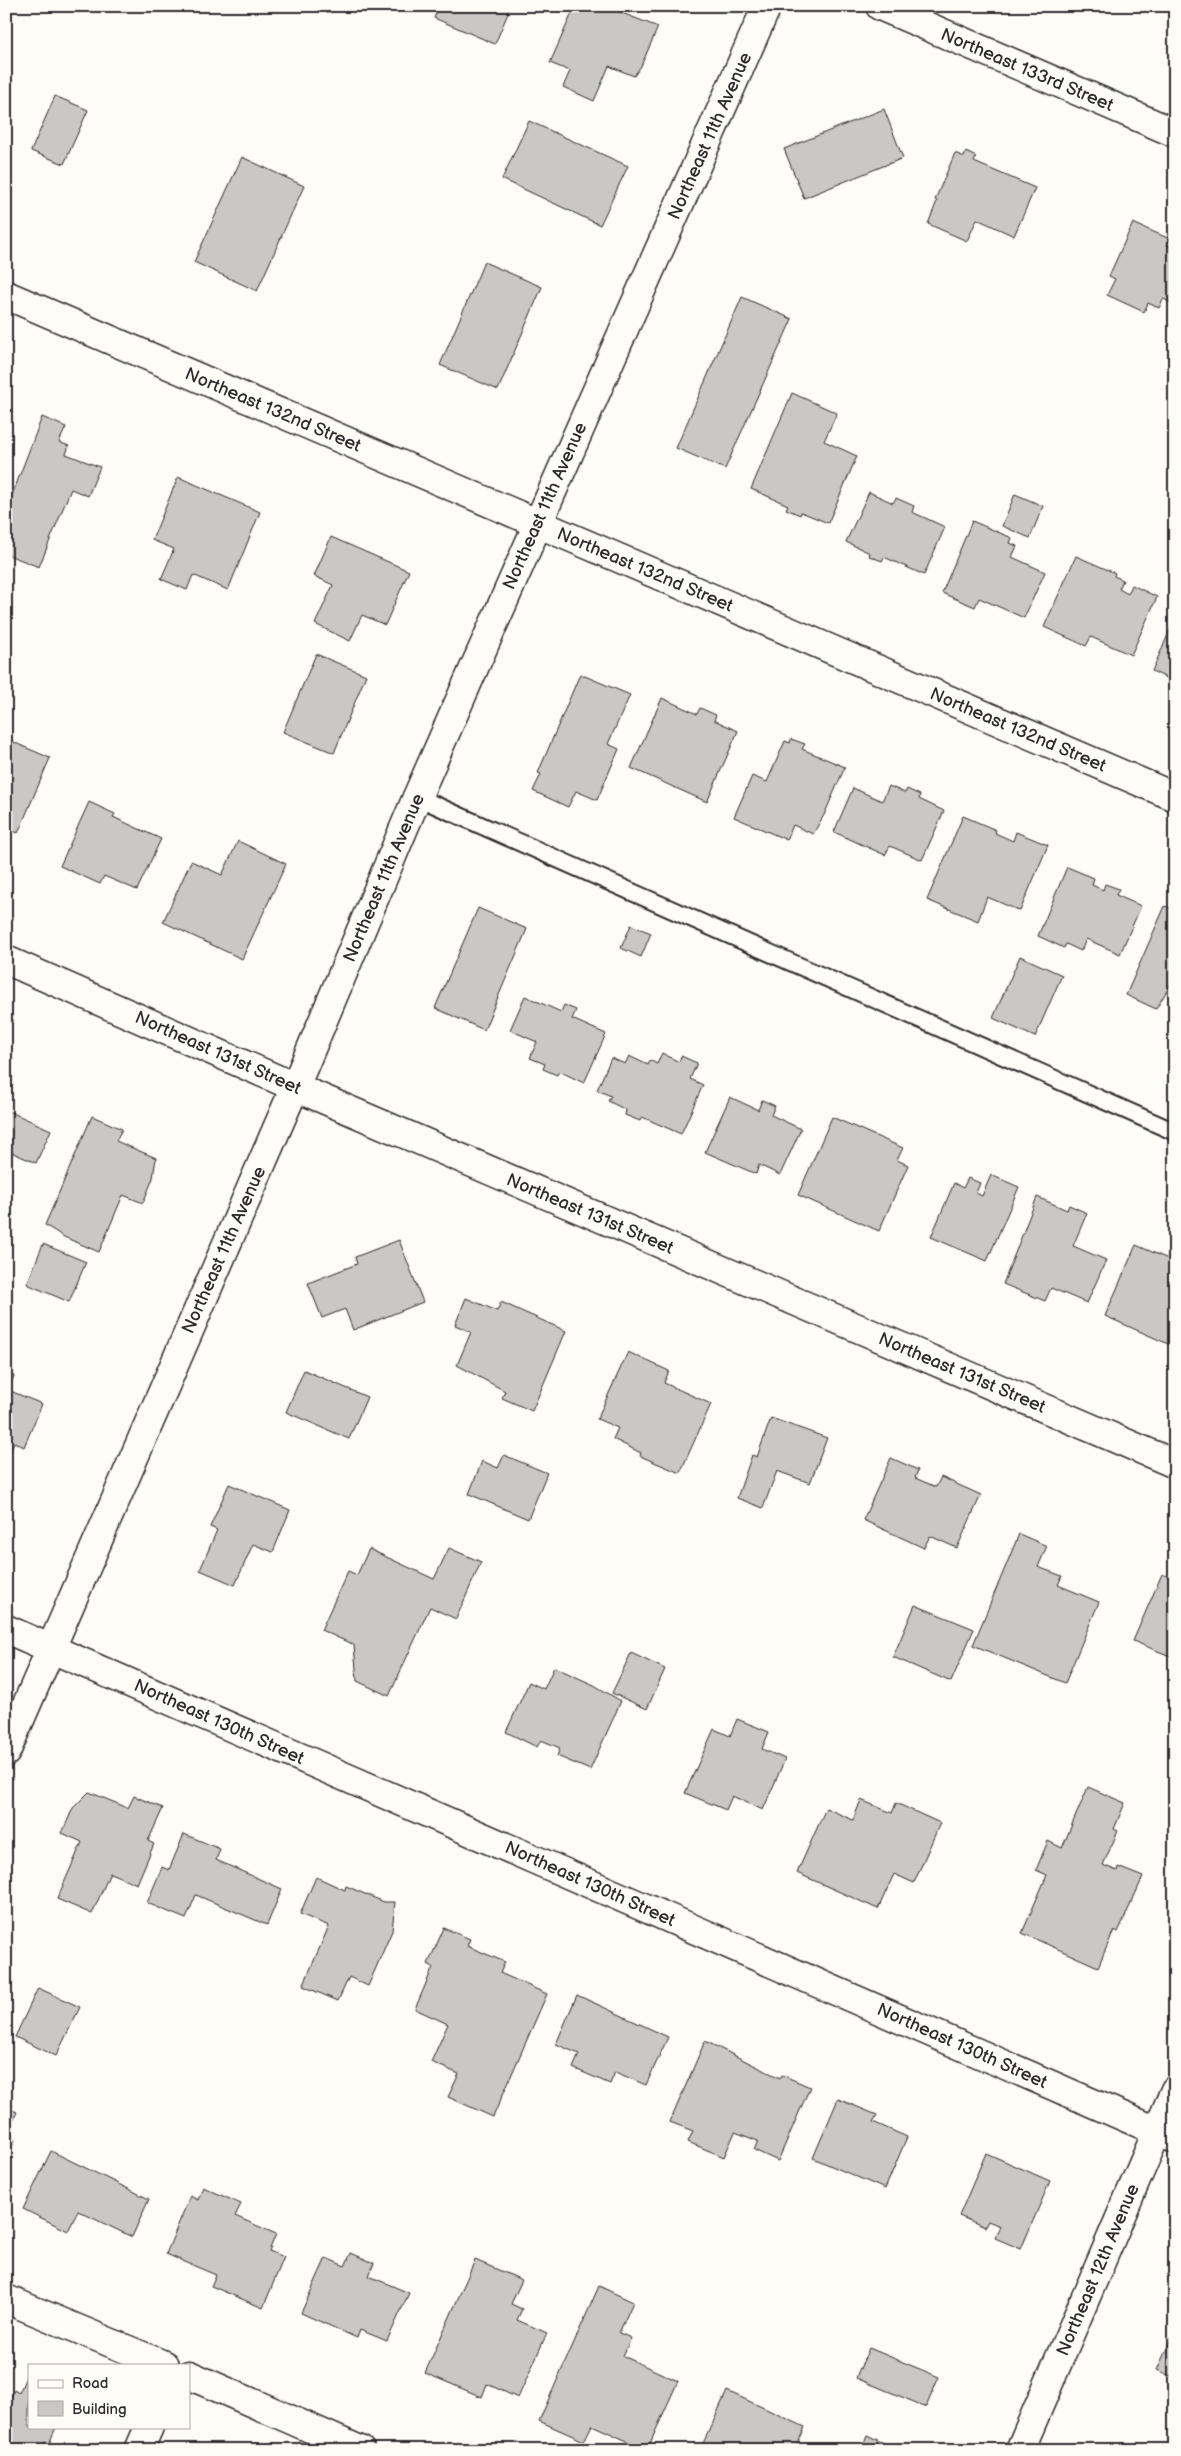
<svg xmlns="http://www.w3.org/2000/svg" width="1181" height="2456" font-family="'Balsamiq Sans',sans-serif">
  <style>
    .building { fill: #c9c8c4; stroke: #2b2b2b }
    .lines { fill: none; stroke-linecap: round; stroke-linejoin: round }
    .lane-casing { stroke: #2b2b2b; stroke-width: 20 }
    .street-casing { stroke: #2b2b2b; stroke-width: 31 }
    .secondary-casing { stroke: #2b2b2b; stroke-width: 31 }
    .lane { stroke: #fdfcf7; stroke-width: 16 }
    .street { stroke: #fdfcf7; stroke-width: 28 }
    .secondary { stroke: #fdfcf7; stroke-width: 28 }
    .labels { text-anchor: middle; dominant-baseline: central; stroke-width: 4; stroke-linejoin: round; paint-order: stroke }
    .street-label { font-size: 18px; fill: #2b2b2b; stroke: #fdfcf7 }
  </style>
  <rect width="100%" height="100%" fill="#fdfcf7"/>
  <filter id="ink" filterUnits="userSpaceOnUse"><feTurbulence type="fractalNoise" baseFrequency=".02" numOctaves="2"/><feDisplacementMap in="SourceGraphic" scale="10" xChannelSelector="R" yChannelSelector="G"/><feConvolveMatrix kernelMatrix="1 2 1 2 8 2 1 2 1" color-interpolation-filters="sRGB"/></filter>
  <g filter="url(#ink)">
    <path class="building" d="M439,6H511L495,44L434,18Z
      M575,6H619L617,11L658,27L641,66L634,76L609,66L594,101L563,87L570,71L550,63Z
      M55,96L88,110L64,164L31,151Z
      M884,109L903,158L804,198L784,149Z
      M529,121L628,166L600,225L502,179Z
      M966,152L976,157L974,162L1035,188L1014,236L977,219L967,241L928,224L937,201L935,200L955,153L964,157Z
      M242,157L304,186L257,291L194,262Z
      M1133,223L1170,239L1167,245L1175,248V304L1163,299L1159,308L1148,303L1144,312L1107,295L1115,279L1109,276Z
      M484,262L542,287L498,390L440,365Z
      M742,297L792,319L725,469L676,448Z
      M792,393L837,413L824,441L857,456L828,523L801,512L800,515L786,509L788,505L751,489Z
      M42,417L66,427L59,442L69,446L66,454L100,467L88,496L71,489L39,567L6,554V511Z
      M178,477L260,512L228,590L193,575L187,590L161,579L174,549L152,540Z
      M869,492L893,503L896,498L914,506L912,512L945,527L924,575L884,557L882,561L869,556L870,553L846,542Z
      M1015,494L1043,506L1030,538L1002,526Z
      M972,521L1012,538L1010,543L1017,546L1012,557L1045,572L1024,618L979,598L975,607L942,593Z
      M331,537L409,571L385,625L362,615L350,641L315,624L333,585L314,576Z
      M1076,556L1115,573L1114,576L1123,580L1119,589L1128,594L1132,585L1157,597L1131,655L1091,637L1086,646L1044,627Z
      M1175,619V682L1152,671Z
      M316,654L366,675L334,753L283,732Z
      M580,674L630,695L608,744L619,749L597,800L576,791L568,807L533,791L541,774L538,773Z
      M662,698L697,714L700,708L716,715L714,720L738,731L707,802L631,768Z
      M6,739L50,758L18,833L6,828Z
      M791,739L805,744L802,749L845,767L824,815L813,834L793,825L787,840L734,817L752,776L767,782L785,741L790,743Z
      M889,786L905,793L907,789L920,795L919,799L944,811L922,860L890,846L885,855L834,832L853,788L882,801Z
      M89,802L115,814L113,817L161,839L137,890L104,876L100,884L60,866Z
      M963,816L996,830L995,833L1013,841L1016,832L1048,845L1020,911L987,897L978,921L927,900Z
      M238,841L286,864L242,959L163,922L191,861L222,875Z
      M1067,867L1094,878L1092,885L1103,890L1105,884L1119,889L1116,895L1141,906L1120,954L1086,939L1081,951L1066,944L1064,948L1038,936Z
      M1165,906L1175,910V977L1156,1009L1126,995Z
      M478,908L527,929L484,1030L435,1008Z
      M631,925L651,933L641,957L621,948Z
      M1020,956L1062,975L1035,1037L993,1018Z
      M525,996L561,1012L564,1005L576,1010L572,1019L606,1034L584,1083L559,1071L557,1075L543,1069L545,1064L530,1058L537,1042L510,1030Z
      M662,1053L679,1062L681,1056L697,1063L690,1079L703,1085L681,1134L642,1117L640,1121L625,1115L626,1110L608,1101L611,1096L597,1090L611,1058L625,1064L629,1056L648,1065L650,1060L657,1064Z
      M730,1097L758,1110L762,1100L775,1106L771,1115L801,1129L780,1175L759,1165L756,1174L705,1152Z
      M6,1110L51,1130L36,1163L6,1150Z
      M92,1116L122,1129L116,1141L156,1158L153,1178L143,1203L123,1195L99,1252L64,1237L45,1225Z
      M832,1117L903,1148L897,1160L908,1165L879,1231L798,1195Z
      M991,1175L1019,1187L987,1261L931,1237L954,1183L963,1188L968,1178L980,1183L976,1193L982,1196Z
      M1037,1197L1067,1210L1069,1205L1087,1213L1073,1246L1106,1260L1087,1303L1051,1288L1045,1301L1003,1284Z
      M399,1240L423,1302L353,1330L345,1309L322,1318L308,1283L357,1264L355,1257Z
      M43,1244L86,1262L69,1302L27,1284Z
      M1136,1245L1175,1262V1347L1105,1316Z
      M466,1298L497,1311L501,1302L566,1331L532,1411L502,1398L505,1391L457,1365L471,1332L455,1325Z
      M628,1352L669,1371L664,1383L711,1404L680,1473L640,1456L641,1453L613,1439L618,1428L597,1419Z
      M304,1370L367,1397L349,1439L286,1412Z
      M6,1373L14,1376L8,1390L42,1404L24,1447L14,1442L6,1462Z
      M771,1418L827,1438L810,1483L777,1471L763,1508L737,1498L752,1455L757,1457Z
      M504,1455L547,1473L528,1519L469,1494L482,1461L498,1468Z
      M891,1458L918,1470L915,1478L936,1487L941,1477L981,1495L957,1548L930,1536L924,1548L863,1520Z
      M229,1484L290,1510L273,1552L253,1544L235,1585L200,1570L217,1530L210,1527Z
      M1019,1534L1047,1546L1038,1567L1062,1576L1058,1585L1099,1602L1065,1683L973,1645Z
      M449,1548L481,1562L456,1619L430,1607L389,1696L357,1681L354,1645L321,1630L348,1571L357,1575L369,1549L434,1579Z
      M1162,1574L1175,1579V1658L1133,1641Z
      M915,1605L974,1629L951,1682L893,1657Z
      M631,1653L665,1669L647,1709L612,1693Z
      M554,1667L594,1685L621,1701L590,1770L557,1756L560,1748L541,1740L537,1747L506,1732L529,1682L544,1689Z
      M737,1719L769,1732L762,1749L785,1759L763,1810L732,1796L726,1810L685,1793L714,1729L730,1736Z
      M1088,1787L1125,1803L1114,1829L1118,1831L1103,1865L1117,1871L1118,1867L1143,1877L1118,1932L1114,1930L1098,1967L1022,1933L1047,1875L1036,1870L1048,1841L1062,1848Z
      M89,1792L128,1808L134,1796L163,1808L148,1841L154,1844L137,1884L110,1873L92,1914L57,1899L82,1842L62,1833L73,1808Z
      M861,1800L892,1813L896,1803L940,1823L914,1883L894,1874L878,1909L797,1873L826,1808L853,1820Z
      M184,1834L220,1849L216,1860L282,1889L267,1925L196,1895L186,1919L147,1903L162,1867L169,1870Z
      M316,1877L345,1890L346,1886L384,1902H395L392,1931L368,1986L349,1977L338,2001L303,1986L329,1926L300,1914Z
      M444,1928L470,1939L467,1946L505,1962L500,1973L547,1994L493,2117L448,2097L459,2074L431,2062L448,2024L415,2009L433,1967L428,1964Z
      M38,1988L80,2007L56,2056L15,2037Z
      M577,1995L668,2037L646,2085L615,2072L610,2084L573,2068L579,2054L556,2044Z
      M705,2041L780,2078L782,2075L810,2087L778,2161L754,2150L758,2141L735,2132L724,2157L688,2142L693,2131L670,2122Z
      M6,2099L12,2102L10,2109L17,2112L6,2135Z
      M838,2099L877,2115L873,2122L907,2137L885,2189L813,2158Z
      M6,2136L15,2140L6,2160Z
      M51,2151L149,2199L132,2237L78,2211L68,2231L23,2209Z
      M986,2153L1050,2181L1021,2249L995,2238L1000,2226L988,2221L985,2227L959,2216Z
      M203,2187L241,2204L235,2216L276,2234L269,2251L284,2257L263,2308L211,2286L216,2275L166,2254L190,2196L198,2200Z
      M351,2253L374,2263L369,2276L409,2293L387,2341L360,2330L357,2338L301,2313L326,2258L345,2266Z
      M475,2260L522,2280L511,2304L522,2309L517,2320L547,2333L518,2398L487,2384L482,2397L425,2373Z
      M599,2286L633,2302L619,2333L631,2338L623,2356L678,2381L647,2450L592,2425L584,2441L539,2421Z
      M1175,2330V2378L1157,2370Z
      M869,2348L939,2377L926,2407L856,2378Z
      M29,2370V2427H56L49,2444L45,2442L42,2450H6V2409L14,2390L19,2393Z
      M727,2391L805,2427L795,2450H700Z
      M867,2435L899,2450H861Z"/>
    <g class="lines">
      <g class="lane-casing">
        <path id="lane" d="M417,797L1175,1132"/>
      </g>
      <g class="street-casing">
        <path id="street" d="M880,6L1175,133
          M6,295L1175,797
          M6,960L295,1087L1175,1464
          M6,1629L1175,2139
          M6,1752L295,1087L417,797L767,6
          M6,2299L164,2365
          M189,2375L360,2450
          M139,2450L149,2427"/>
      </g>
      <g class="secondary-casing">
        <path id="secondary" d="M1020,2450L1175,2090"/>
      </g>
      <use href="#lane" class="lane"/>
      <use href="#street" class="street"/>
      <use href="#secondary" class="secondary"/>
    </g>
  </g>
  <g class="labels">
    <g class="street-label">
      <text transform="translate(1027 70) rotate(23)">Northeast 133rd Street</text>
      <text transform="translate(710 136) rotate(-66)">Northeast 11th Avenue</text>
      <text transform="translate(273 410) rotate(23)">Northeast 132nd Street</text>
      <text transform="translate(545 506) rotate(-66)">Northeast 11th Avenue</text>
      <text transform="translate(645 570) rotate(23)">Northeast 132nd Street</text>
      <text transform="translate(1018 730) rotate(23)">Northeast 132nd Street</text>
      <text transform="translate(384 878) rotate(-67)">Northeast 11th Avenue</text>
      <text transform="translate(218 1053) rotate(24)">Northeast 131st Street</text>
      <text transform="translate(590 1214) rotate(23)">Northeast 131st Street</text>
      <text transform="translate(224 1250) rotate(-66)">Northeast 11th Avenue</text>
      <text transform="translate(962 1373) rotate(23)">Northeast 131st Street</text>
      <text transform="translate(219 1722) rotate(24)">Northeast 130th Street</text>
      <text transform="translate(590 1884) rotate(24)">Northeast 130th Street</text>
      <text transform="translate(962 2046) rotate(24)">Northeast 130th Street</text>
      <text transform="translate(1098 2270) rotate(-67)">Northeast 12th Avenue</text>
    </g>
  </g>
  <rect width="1181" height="2456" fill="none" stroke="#fdfcf7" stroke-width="25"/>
  <rect x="12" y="12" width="1156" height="2431" fill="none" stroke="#2b2b2b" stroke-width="2" filter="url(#ink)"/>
  <rect x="28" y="2364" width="162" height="65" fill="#fdfcf7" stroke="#a9a8a5"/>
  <rect x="38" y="2380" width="25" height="8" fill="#fdfcf7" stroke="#a9a8a5"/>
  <text x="72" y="2388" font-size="15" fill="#2b2b2b">Road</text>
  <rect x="38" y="2401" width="25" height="15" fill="#c9c8c4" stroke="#a9a8a5"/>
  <text x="72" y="2414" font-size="15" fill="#2b2b2b">Building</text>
</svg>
